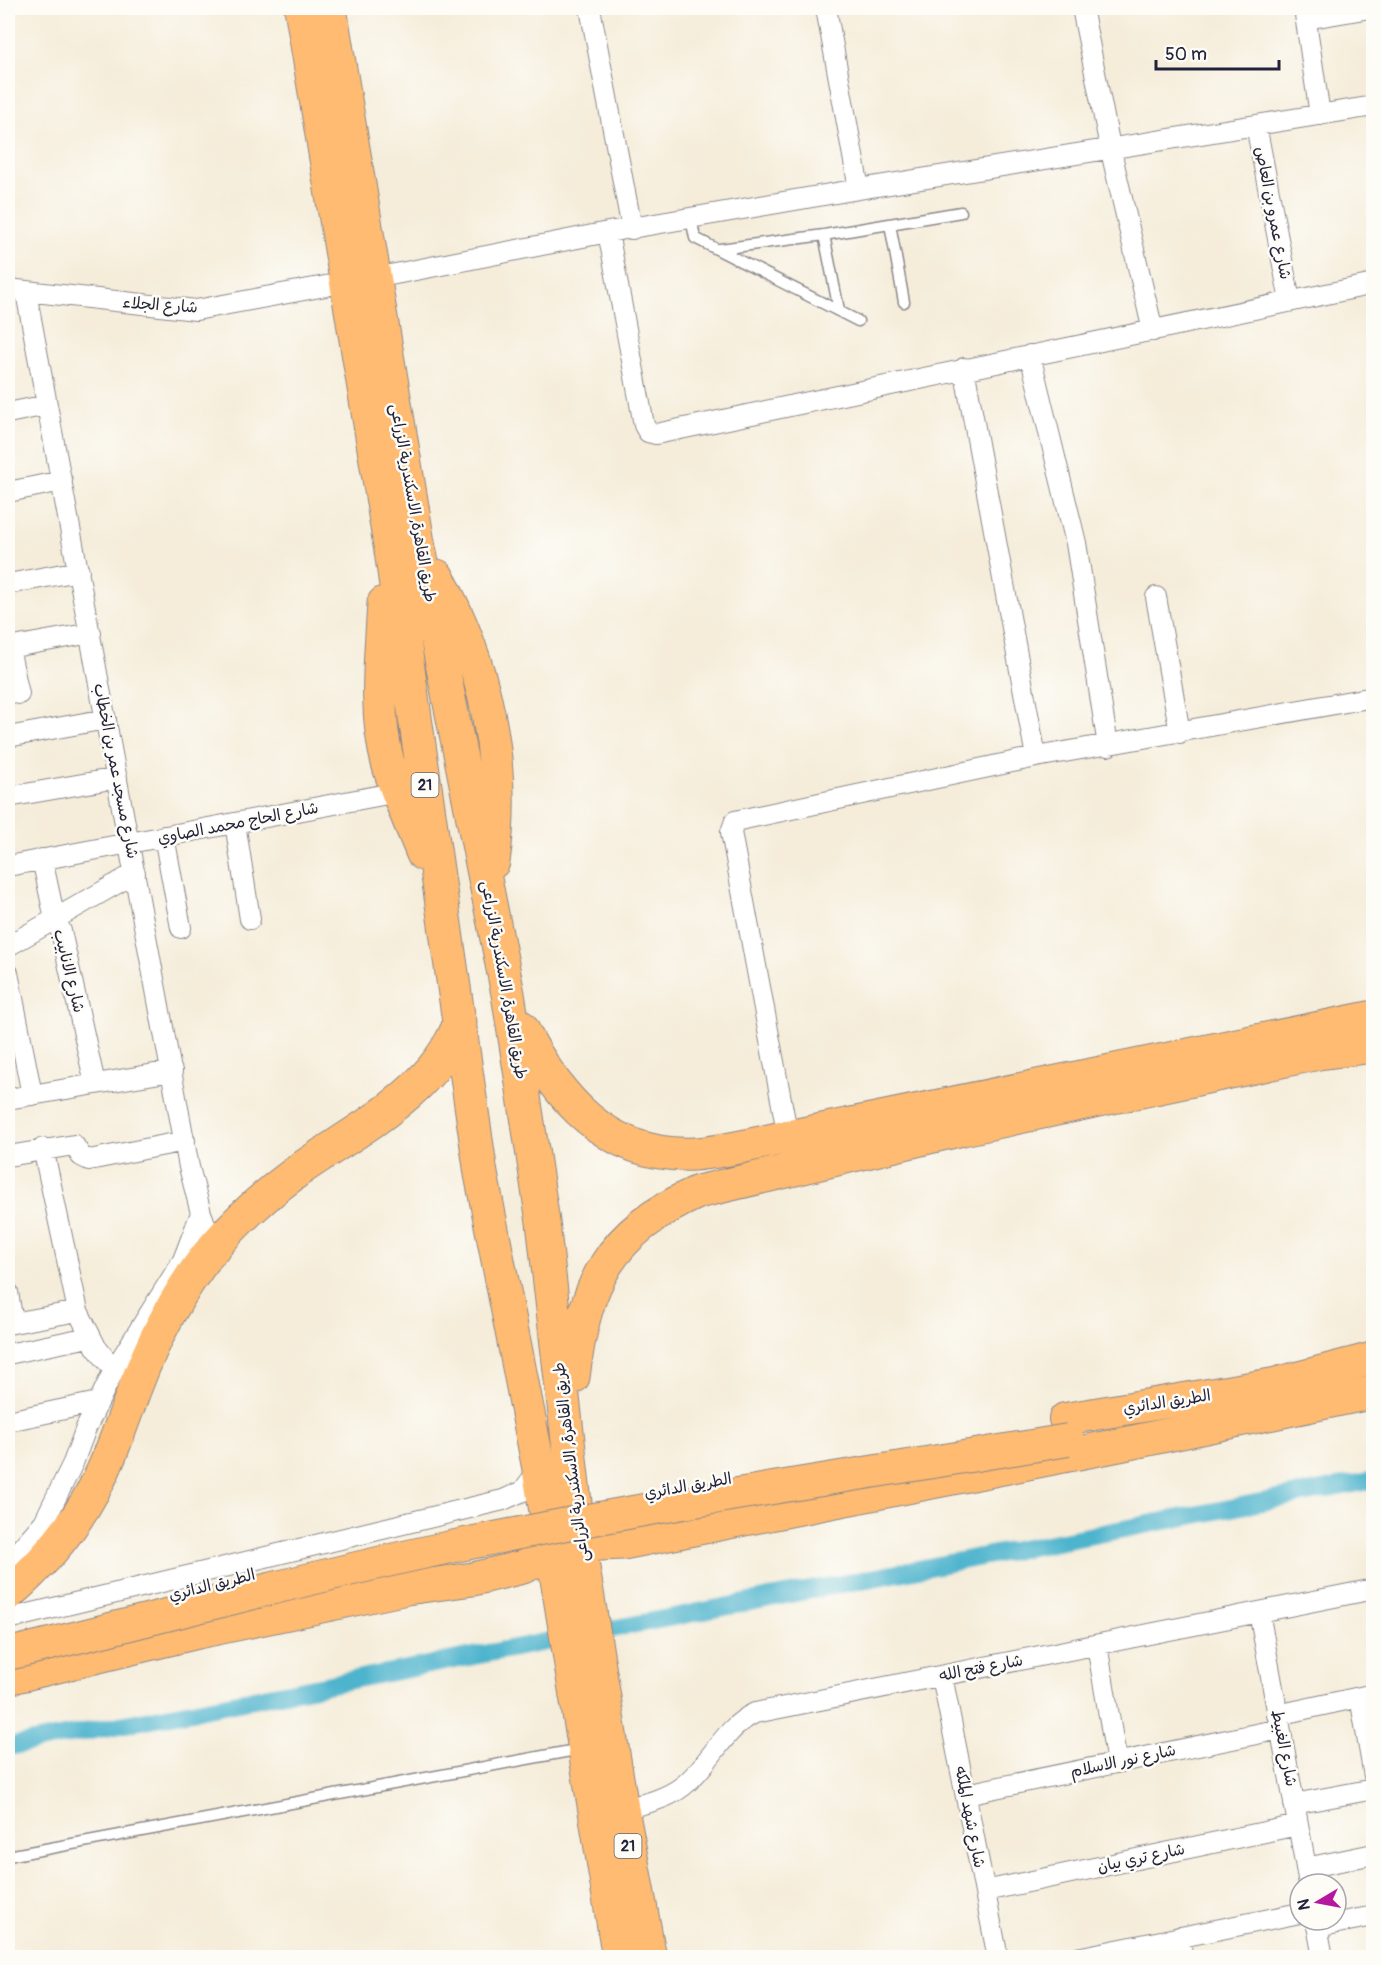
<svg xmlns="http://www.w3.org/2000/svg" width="1381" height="1965" font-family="Pangolin,'Playpen Sans Arabic',sans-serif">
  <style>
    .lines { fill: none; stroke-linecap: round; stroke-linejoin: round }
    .canal { stroke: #4eb4cd; stroke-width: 18 }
    .service-casing { stroke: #8c888a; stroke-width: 13 }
    .minor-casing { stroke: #8c888a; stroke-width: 22 }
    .primary-casing { stroke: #8c888a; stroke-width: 34 }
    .trunk-casing { stroke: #8c888a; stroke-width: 35 }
    .service { stroke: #fff; stroke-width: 10 }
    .minor { stroke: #fff; stroke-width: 20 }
    .primary { stroke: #febb71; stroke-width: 32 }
    .trunk { stroke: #febb71; stroke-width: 33 }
    .primary-bridge-casing { stroke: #8c888a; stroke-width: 34; stroke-linecap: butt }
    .primary-bridge { stroke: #febb71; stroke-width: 32 }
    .labels { text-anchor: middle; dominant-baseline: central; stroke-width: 5; stroke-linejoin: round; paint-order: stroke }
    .shield { fill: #fdfcf7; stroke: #646373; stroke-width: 1.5 }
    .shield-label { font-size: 15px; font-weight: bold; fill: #22223b }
    .street-label { font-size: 16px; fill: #22223b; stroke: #fdfcf7 }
  </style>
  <rect width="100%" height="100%" fill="#fdfcf7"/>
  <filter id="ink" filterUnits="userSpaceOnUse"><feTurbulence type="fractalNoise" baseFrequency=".0167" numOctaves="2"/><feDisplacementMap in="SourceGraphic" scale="12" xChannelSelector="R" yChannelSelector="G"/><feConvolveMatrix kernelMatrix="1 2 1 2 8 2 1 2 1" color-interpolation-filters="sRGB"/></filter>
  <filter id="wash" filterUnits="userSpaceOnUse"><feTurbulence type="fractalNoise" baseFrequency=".008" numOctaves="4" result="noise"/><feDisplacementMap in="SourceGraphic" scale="24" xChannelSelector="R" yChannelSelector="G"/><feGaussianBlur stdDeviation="1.35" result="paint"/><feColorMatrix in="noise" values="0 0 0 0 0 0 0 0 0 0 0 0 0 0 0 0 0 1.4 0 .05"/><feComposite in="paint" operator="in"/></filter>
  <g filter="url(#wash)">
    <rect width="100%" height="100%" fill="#f5edda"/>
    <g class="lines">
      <path class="canal" d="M8,1747L1374,1480"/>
    </g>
  </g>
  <g filter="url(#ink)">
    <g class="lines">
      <g class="service-casing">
        <path id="service" d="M691,218L695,238L858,321
          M890,224L904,302
          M824,235L839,310
          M720,249L824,235L961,212
          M8,1856L581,1749"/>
      </g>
      <g class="minor-casing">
        <path id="minor" d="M590,8L632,229
          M826,8L859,189
          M1082,8L1110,147L1153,331
          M1304,8L1320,115
          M1306,19L1370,8
          M1256,125L1290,301
          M608,232L644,425L648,432L656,434L1374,284
          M375,278L608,232L859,189L1374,106
          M8,289L196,310L347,282
          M26,292L189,1167L201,1213L214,1247
          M1030,355L1076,543L1108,746
          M964,368L1036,757
          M8,413L47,405
          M8,492L62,481
          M8,584L79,571
          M1156,597L1180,733
          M8,648L91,633
          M9,648L19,694
          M8,737L106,719
          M8,797L117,778
          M235,823L250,919
          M164,836L181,928
          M42,859L55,919L61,931L95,1084
          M8,866L398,792
          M8,946L135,873
          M8,973L32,1095
          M8,1099L172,1071
          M788,1137L731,832L735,821L1036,757L1374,697
          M43,1148L78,1311L96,1347L114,1370
          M8,1156L74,1145L81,1156L89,1160L185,1141
          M8,1292L13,1323
          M8,1324L78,1311
          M8,1354L89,1337
          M8,1421L98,1402
          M8,1563L44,1522L73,1463L86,1428L114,1370L183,1260L201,1213
          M1259,1612L1309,1884
          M8,1619L503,1500L523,1491L539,1469
          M1097,1645L1117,1763
          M942,1676L998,1958
          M1360,1697L1374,1776
          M1277,1715L1374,1694
          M966,1794L1280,1729
          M1294,1804L1374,1789
          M622,1809C644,1804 665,1800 683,1786C710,1765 723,1728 755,1713L1374,1589
          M1306,1868L1374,1854
          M985,1891L1298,1825
          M1316,1920L1323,1958
          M1317,1927L1374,1916
          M1179,1937L1183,1958
          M1077,1958L1300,1913"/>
      </g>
      <g class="primary-casing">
        <path id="primary" d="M1065,1419L1274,1384L1374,1358"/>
      </g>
      <g class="trunk-casing">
        <path id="trunk" d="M301,8L391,551L481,1174L539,1469L619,1958
          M330,8L418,543L508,994L520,1070L543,1222L581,1555L622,1809L650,1958
          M437,576C485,661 507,764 493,862
          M384,603C381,656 374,712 388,763C397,794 411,824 423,854
          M521,1027C557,1098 607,1158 694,1154C725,1152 757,1143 788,1137L1374,1017
          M573,1377C585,1282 608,1233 698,1192L963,1129L1319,1053L1374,1046
          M580,1545L623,1543L1119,1445L1374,1392
          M8,1594C43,1564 72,1530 94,1489C111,1458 122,1422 135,1388C154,1338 180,1287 215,1246C239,1218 269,1192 299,1170C357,1129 434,1093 460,1022
          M8,1678L198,1632L407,1588L473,1579L523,1567L551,1554"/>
      </g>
      <use href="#service" class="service"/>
      <use href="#minor" class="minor"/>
      <use href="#primary" class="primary"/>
      <use href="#trunk" class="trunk"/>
      <g class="primary-bridge-casing">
        <path id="primary-bridge" d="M8,1654C151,1620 292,1581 436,1550C645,1506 857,1475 1068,1440"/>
      </g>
      <use href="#primary-bridge" class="primary-bridge"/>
    </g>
  </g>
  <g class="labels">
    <g class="shield">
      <rect x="411.5" y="773" width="27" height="24" rx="4.5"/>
      <rect x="614.5" y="1834" width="27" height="24" rx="4.5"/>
    </g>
    <g class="shield-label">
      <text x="425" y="785">21</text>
      <text x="628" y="1846">21</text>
    </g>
    <g class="street-label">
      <text transform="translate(1273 213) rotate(79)">شارع عمرو بن العاص</text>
      <text transform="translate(160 305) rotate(4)">شارع الجلاء</text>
      <text transform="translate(413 503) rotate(80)">طريق القاهرة, الاسكندرية الزراعى</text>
      <text transform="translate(116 771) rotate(79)">شارع مسجد عمر بن الخطاب</text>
      <text transform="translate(238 823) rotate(-11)">شارع الحاج محمد الصاوي</text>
      <text transform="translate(69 971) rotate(76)">شارع الانابيب</text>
      <text transform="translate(504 980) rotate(80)">طريق القاهرة, الاسكندرية الزراعى</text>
      <text transform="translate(1167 1402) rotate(-9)">الطريق الدائري</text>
      <text transform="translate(571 1462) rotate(-97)">طريق القاهرة, الاسكندرية الزراعى</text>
      <text transform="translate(688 1486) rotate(-10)">الطريق الدائري</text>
      <text transform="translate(212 1585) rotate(-14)">الطريق الدائري</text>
      <text transform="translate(981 1668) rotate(-11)">شارع فتح الله</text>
      <text transform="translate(1284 1748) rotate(79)">شارع الغبيط</text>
      <text transform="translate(1123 1761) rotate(-12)">شارع نور الاسلام</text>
      <text transform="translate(970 1817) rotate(79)">شارع شهد الملكه</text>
      <text transform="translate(1141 1858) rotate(-12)">شارع تري بيان</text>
    </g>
  </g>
  <rect width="1381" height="1965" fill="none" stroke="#fdfcf7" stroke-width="30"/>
  <g transform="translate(1318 1902) rotate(260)"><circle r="28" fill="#fdfcf7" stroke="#a5a5ac" stroke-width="1.5"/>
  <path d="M0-4.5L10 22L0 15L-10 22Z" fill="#b5179e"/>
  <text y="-9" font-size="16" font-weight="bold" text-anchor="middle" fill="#22223b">N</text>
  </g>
  <path d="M1156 60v9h123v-9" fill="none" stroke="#22223b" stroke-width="3"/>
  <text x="1165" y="60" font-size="18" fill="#22223b" stroke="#fdfcf7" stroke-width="4.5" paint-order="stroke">50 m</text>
</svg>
